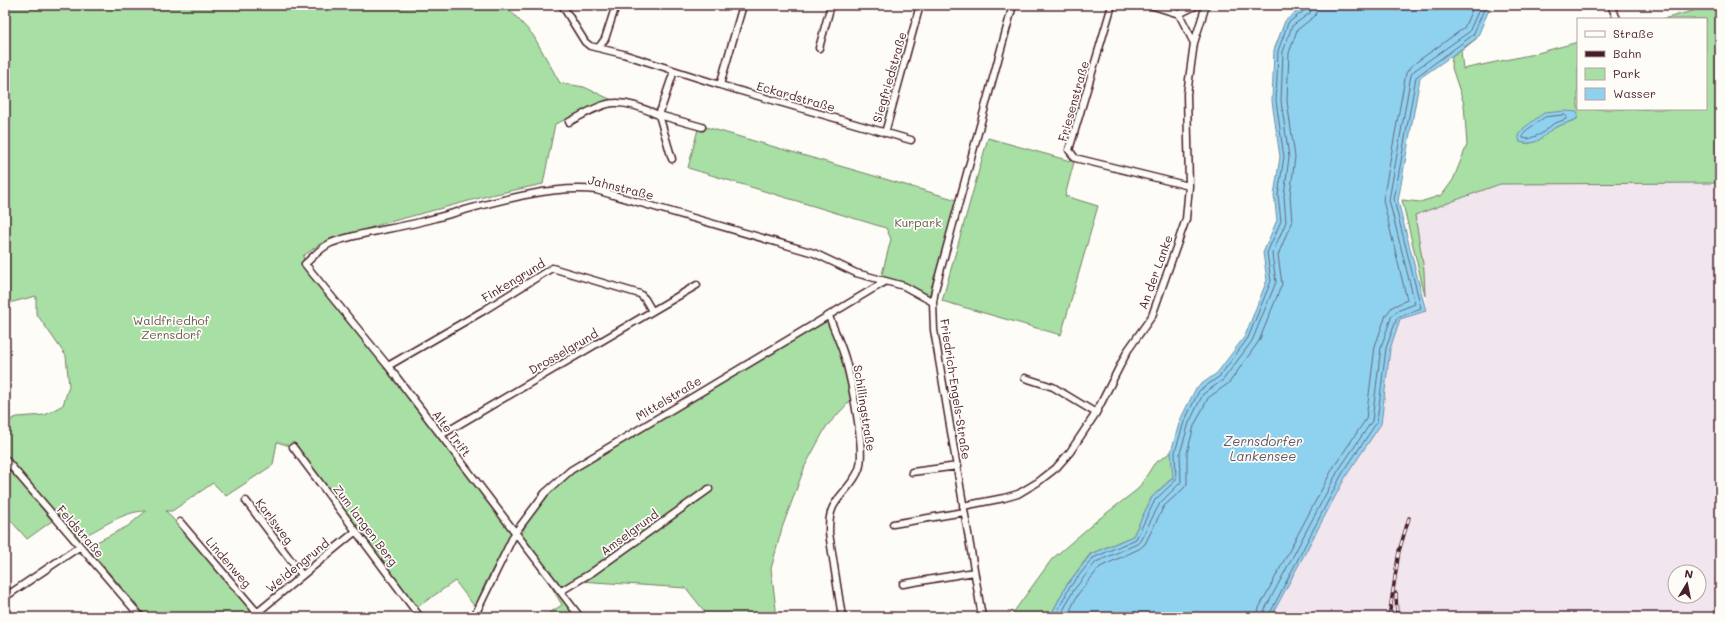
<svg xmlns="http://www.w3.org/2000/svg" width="1725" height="622" font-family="Mali,sans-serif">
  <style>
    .built { fill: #f1e5ee; fill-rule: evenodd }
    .green { fill: #a7dfa4; stroke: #787f68; fill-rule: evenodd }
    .water { fill: #8fd2f0; stroke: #738aa1 }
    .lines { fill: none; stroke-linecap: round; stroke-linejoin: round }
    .shore { stroke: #66677a; stroke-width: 1 }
    .minor-casing { stroke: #4a1f2b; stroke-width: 9 }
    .minor { stroke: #fdfcf7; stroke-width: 6 }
    .rail-casing { stroke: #4a1f2b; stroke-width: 3.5 }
    .rail { stroke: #fdfcf7; stroke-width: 2; stroke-dasharray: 6; stroke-linecap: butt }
    .labels { text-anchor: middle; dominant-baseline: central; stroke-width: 3.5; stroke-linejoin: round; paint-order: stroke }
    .street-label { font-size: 12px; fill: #4a1f2b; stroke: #fdfcf7 }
    .park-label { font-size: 12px; fill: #66594f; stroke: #fdfcf7 }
    .water-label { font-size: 13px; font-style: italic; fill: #5f5566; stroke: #fdfcf7 }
  </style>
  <rect width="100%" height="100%" fill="#fdfcf7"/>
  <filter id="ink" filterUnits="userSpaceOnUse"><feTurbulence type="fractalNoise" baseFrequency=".025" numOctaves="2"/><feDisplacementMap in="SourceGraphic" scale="8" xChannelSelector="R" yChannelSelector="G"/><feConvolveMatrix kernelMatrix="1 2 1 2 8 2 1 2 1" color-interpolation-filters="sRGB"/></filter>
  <g filter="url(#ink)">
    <path class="built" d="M1720,183V617H1271L1346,476L1381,424L1390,349L1400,319L1426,311L1424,270L1414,215L1500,184ZM1675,572H1699V596H1675Z"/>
    <path class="green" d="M5,5H505L533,35L560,83L584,87L612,100L555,124L543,184L491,195L382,224L320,244L303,256L305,264L347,315L510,529L511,534L485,584L475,607L455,581L416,608L293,447L277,442L273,465L226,496L213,483L172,511H166L254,612L248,617H147L87,547L128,526L146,511C122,511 99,530 78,539L5,455V422L17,417L45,415L63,405L69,386L66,356L36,313V296L5,304Z
      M1714,5H1720V183L1500,184L1415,215L1424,270L1425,296L1402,200L1420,202L1442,195L1453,180L1467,145L1464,104L1451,65L1452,56L1477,38L1461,51L1463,69L1534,54L1578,42V109H1706V19H1663ZM1577,119C1570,122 1563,124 1556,127C1542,134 1539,147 1520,142L1519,135L1525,127Z
      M699,125L957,200L929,296L881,278L891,239L886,228L688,168Z
      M988,138L1074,162L1065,196L1098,206L1061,335L942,301Z
      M827,320L843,359L851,400L826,427L805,466L782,528L771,569L777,617H709L686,588L579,581L564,591L583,617H543L562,605L522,535C526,514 557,487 572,473Z
      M1171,452L1174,476L1152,497L1133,536L1090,554L1066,586L1050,617H1010L1052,559L1095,522L1138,489L1154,464Z
      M5,463L52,521L27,539L5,514Z"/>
    <path class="water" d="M1305,5H1491L1477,38L1420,78L1398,201L1426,311L1400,319L1390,349L1381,424L1346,476L1271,617H1050L1066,586L1091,554L1133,536L1152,497L1173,478L1171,452L1180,420L1196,388L1217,373L1245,336L1267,280L1263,253L1277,220L1274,195L1280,157L1272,101L1274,50L1285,21Z
      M1566,111L1578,112L1577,119C1570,122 1563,124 1556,127C1543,134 1539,147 1520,142L1518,135L1525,127L1544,113Z"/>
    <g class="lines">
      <path class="shore" d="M1565,115L1567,117L1566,119L1553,124L1541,134L1528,139L1523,138V135L1528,129L1545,117Z
        M1055,617L1069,588L1093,558L1136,539L1155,500L1176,480L1175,452L1184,422L1199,391L1220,376L1248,338L1271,281L1267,253L1281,221L1278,195L1284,157L1276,101L1278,51L1288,23L1306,9L1307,5
        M1060,617L1073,591L1096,562L1137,544L1140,541L1160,503L1181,482L1180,453L1189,423L1203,394L1223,380L1252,341L1276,282L1272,254L1286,222L1284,196L1289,157L1281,101L1283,52L1292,26L1310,13L1312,5
        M1067,617L1078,594L1100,567L1139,549L1145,544L1164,506L1183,489L1187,484V453L1194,426L1208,398L1229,383L1259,341L1282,284L1278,255L1292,221L1290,196L1295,157L1287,101L1289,53L1297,30L1315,16L1318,5
        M1257,617L1259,608L1333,468L1366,419L1375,346L1386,315L1392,307L1407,300L1383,200L1406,73L1411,66L1464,28L1474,5
        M1263,617L1264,611L1338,471L1372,421L1381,347L1392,315L1397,311L1415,304L1389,200L1411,75L1415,70L1469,32L1481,5
        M1268,617L1342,474L1377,422L1386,348L1397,318L1421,308L1394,200L1416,77L1473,35L1486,5"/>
      <g class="minor-casing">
        <path id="minor" d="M562,5L585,42L590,46L623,54L720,85L911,140
          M1112,5L1069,150L1075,158L1189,186
          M1150,5L1179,14L1194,43
          M1611,5L1617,19
          M1179,14L1197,5
          M599,47L605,39L616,5
          M819,48L831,5
          M674,71L659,115L702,127
          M720,85L743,5
          M569,122C581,116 601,103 615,103C630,102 646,110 659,115L672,159
          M885,133L920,5
          M829,316C834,330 841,344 845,358C851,379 866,451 859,469C854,484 840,493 833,507C829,515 829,524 829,533L842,617
          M388,366L483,311L552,268L640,294L645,299L652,311
          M1025,378L1053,387L1096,413
          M441,435L697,285
          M293,447L420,617
          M5,459L141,617
          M912,472L958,466
          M246,501L302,575
          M963,506L1004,498L1018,494L1038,482L1056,468L1070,452L1096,413L1128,350L1152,316L1186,219L1189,186L1187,94L1194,43L1206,5
          M180,522L261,617
          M893,524L964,512
          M903,584L974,572
          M561,591L591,573L709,489
          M5,597L79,547
          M252,617L356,531
          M474,617L515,533L545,493L571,470L876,287L885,282
          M580,617L388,366L305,264C314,256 320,248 331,243C356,233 393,229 420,222C473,209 542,184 596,190L814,253L856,273L904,286L933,302
          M982,617L934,330L933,302L935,290L1013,5"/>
      </g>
      <use href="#minor" class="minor"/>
      <g class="rail-casing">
        <path id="rail" d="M1396,593L1397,617
          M1389,617L1399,551L1409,518"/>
      </g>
      <use href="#rail" class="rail"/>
    </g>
  </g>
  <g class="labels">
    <g class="street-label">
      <text transform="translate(889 77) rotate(-74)">Siegfriedstraße</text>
      <text transform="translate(796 96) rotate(16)">Eckardstraße</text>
      <text transform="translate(1073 101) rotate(-74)">Friesenstraße</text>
      <text transform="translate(621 187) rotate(14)">Jahnstraße</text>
      <text transform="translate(1155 272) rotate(-70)">An der Lanke</text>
      <text transform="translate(513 280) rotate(-31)">Finkengrund</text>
      <text transform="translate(563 351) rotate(-30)">Drosselgrund</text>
      <text transform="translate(956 389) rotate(81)">Friedrich-Engels-Straße</text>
      <text transform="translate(668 398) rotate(-31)">Mittelstraße</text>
      <text transform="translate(865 408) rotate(81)">Schillingstraße</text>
      <text transform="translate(452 433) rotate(53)">Alte Trift</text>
      <text transform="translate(275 521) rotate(53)">Karlsweg</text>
      <text transform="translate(366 525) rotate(53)">Zum langen Berg</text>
      <text transform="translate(81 531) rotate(49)">Feldstraße</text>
      <text transform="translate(629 532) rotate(-36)">Amselgrund</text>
      <text transform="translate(229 562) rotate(49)">Lindenweg</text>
      <text transform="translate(297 565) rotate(-39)">Weidengrund</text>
    </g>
    <g class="park-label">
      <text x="918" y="222">Kurpark</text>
      <text x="171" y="320">Waldfriedhof<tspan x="171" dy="14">Zernsdorf</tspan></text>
    </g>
    <g class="water-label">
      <text x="1263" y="440">Zernsdorfer<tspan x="1263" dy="15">Lankensee</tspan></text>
    </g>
  </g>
  <rect width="1725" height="622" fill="none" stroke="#fdfcf7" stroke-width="20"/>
  <rect x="10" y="10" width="1705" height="602" fill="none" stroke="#4a1f2b" stroke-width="1.5" filter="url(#ink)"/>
  <rect x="1577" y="18" width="130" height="92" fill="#fdfcf7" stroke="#b5a4a5"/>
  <rect x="1585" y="31" width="20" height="6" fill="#fdfcf7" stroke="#b5a4a5"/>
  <text x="1613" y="38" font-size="12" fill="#4a1f2b">Straße</text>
  <rect x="1585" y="51" width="20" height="6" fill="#4a1f2b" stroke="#b5a4a5"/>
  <text x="1613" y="58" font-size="12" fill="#4a1f2b">Bahn</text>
  <rect x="1585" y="68" width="20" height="12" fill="#a7dfa4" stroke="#b5a4a5"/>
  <text x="1613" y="78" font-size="12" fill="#4a1f2b">Park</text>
  <rect x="1585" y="88" width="20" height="12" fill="#8fd2f0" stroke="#b5a4a5"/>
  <text x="1613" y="98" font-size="12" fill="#4a1f2b">Wasser</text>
  <g transform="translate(1687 584) rotate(10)"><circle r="19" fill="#fdfcf7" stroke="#b5a4a5"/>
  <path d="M0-3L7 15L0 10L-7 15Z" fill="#4a1f2b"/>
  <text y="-6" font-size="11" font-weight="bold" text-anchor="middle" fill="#4a1f2b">N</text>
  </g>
</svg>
